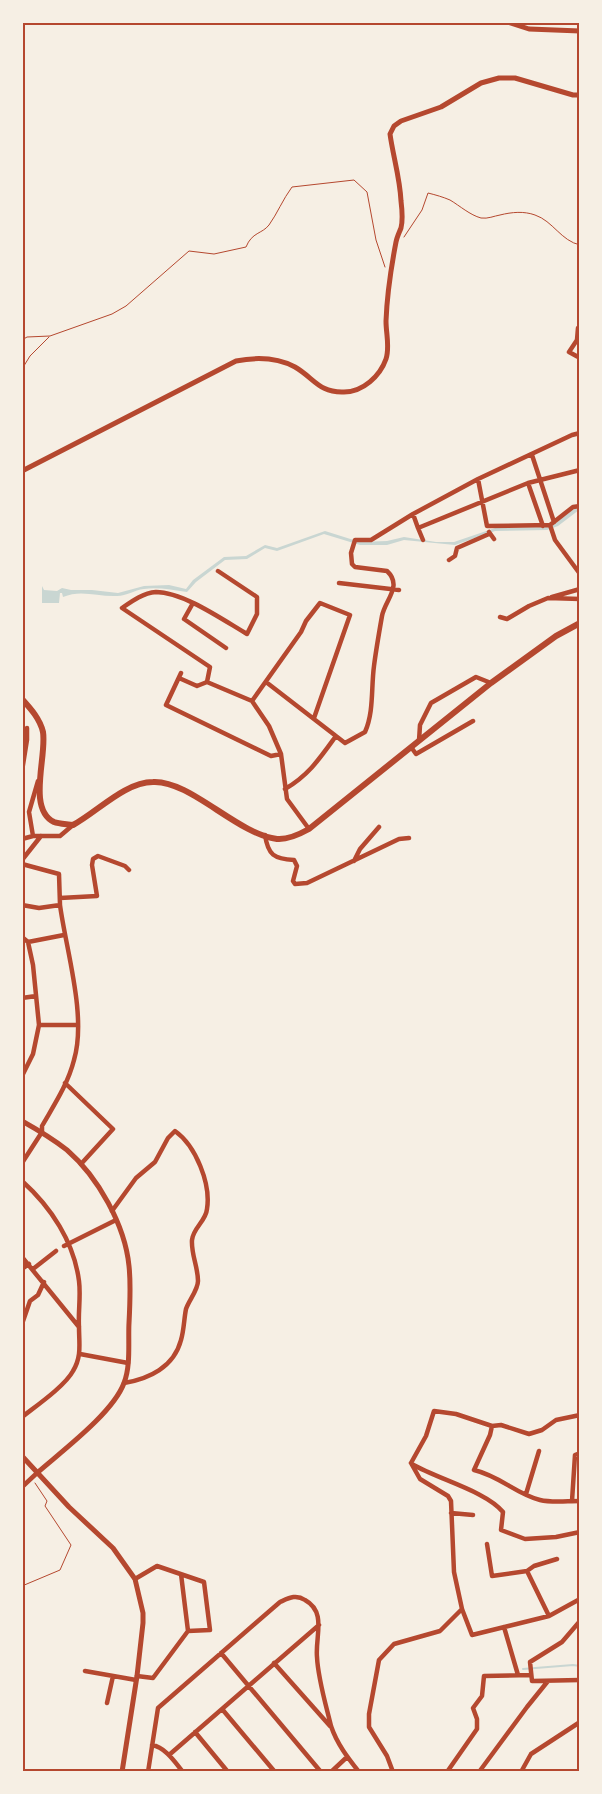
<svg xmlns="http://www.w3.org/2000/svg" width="602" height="1794" font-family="'Titillium Web',sans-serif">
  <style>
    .water { fill: #c9d6d2 }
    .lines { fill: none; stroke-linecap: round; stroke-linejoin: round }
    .stream { stroke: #c9d6d2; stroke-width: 2 }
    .path { stroke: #b5482f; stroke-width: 1 }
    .minor { stroke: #b5482f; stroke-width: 4.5 }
    .tertiary { stroke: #b5482f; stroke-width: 5 }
    .secondary { stroke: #b5482f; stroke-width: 6 }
    .neatline { fill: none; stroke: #b5482f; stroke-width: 2 }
  </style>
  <rect width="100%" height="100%" fill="#f6efe4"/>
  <path class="water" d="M579,507V510L558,526L547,530L495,531L455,545L404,540L387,545H360L324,534L277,551L265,548L247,559L225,560L196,582L187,592C172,590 158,587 144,589C134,590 127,596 117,596C98,597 81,589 63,597L62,593H60L59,603H42V586L44,590L57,591L62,588L71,590H92L118,593L144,586L169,585L186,589L193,580L224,557L246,556L265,545L277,548L325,531L360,542L387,541L404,537L436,542H454L495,528L547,527L556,523L575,508Z"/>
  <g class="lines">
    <path class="stream" d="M523,1669L573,1665L580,1666"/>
    <path class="path" d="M404,237L422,210L428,193C436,195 443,197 450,200C460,206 470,215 481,218C488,219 494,216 500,215C512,212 524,211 535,215C553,221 561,241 580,245
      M22,340L27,337L50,336L112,314L126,306L189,251L214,254L246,247C252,232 262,234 269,225C277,214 283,199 292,187L354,180L367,192L376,240L385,267
      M22,369L30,356L49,337
      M22,1586L60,1570L71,1545L45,1506L47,1501L35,1483"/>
    <path class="minor" d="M578,328L577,340L569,352L580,358
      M532,455L554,522
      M478,479L487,526L550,525L573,507L580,506
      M528,483L543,526
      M413,514L418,528L528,483L580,470
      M550,525L555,540L580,574
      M418,528L423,540
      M489,532L494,539
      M449,560L455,556L457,548L489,534
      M218,571L257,597V614L247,634C223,620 183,592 156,592C143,593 132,601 122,608L210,667L207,682L252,701
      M339,583L399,590
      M552,597L580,589
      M193,603L184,619L226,648
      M500,617L507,619L529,606L548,598L580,599
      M181,673L166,705L271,756L281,754
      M179,678L197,686L207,682
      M266,682L345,743L365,732C374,712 371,688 374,666C376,650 379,633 382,616C385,600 403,586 387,571L355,567L352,564L351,553L355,540H371L413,514L478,479L572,435L580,433
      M22,740H27L22,771
      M27,740V728
      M419,741L420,725L431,703L476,677L491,683
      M411,747L416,754L473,721
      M38,781L29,812L33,836H60L73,825
      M285,789C309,775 320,758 336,736
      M309,829L287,799L281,754L269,726L252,701L301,632L306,621L320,603L350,615L314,718
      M265,835C268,855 274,859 294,860L297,866L293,881L295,884L307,883L399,839L409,838
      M22,839L33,836
      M22,860L41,836
      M354,861L360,849L379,827
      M22,864L59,874L60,905
      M60,898L97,896L92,865L93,859L98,856L125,866L129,870
      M22,905L39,908L60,905C66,950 87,1016 74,1060C68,1084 54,1105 42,1126V1132L22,1163
      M22,937L28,942L33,965L39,1025L33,1054L22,1076
      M28,942L64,935
      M22,998L36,996
      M39,1025H77
      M65,1083L113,1129L81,1164
      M22,1181C51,1207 74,1242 79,1281C81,1296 78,1312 79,1327C79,1344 82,1356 73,1371C65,1386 36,1406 22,1417
      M112,1211L136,1178L155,1162L168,1138L175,1131C196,1146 211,1184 207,1209C206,1221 193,1228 192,1240C191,1254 198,1267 198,1281C198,1290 189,1300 186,1309C184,1319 184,1330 181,1340C174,1367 149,1379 124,1383
      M64,1246L116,1220
      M22,1257L79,1327
      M22,1269L29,1264
      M33,1269L56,1251
      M22,1324L30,1301L38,1295L44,1282
      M80,1354L128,1363
      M492,1426L501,1425L529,1434L542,1430L556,1420L580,1415
      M411,1463L420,1479L448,1496L451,1501L454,1572L462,1609L472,1635L549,1616L580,1599
      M411,1463L426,1436L434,1411L456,1414L492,1426L490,1435L474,1470C500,1476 516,1494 540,1500C552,1503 566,1501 580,1501
      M412,1464C437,1479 486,1491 503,1512L501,1530L525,1539L556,1537L580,1532
      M22,1487L37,1473
      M526,1494L539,1451
      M572,1501L575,1455L580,1453
      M451,1513L473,1515
      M487,1544L492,1576L527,1571L534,1566L557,1559
      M527,1571L549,1616
      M135,1579L157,1566L204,1582L210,1630L188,1631
      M580,1621L562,1642L530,1662L532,1681L580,1680
      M504,1627L518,1675
      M221,1653L321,1772
      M274,1663L330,1726
      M85,1671L136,1680
      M137,1676L153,1678L188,1631L181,1574
      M107,1703L113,1676
      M222,1709L275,1772
      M195,1732L228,1772
      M152,1745C165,1747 175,1762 183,1772
      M169,1755L319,1625
      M148,1772L158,1708L280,1602C289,1598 296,1594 305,1600C327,1612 315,1637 317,1657C318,1679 326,1705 331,1726C337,1744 348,1758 359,1772
      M331,1772L347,1757
      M393,1772L387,1756L369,1727V1714L379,1660L394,1644L440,1631L462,1609
      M447,1772L477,1729V1719L473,1708L482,1696L484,1676L530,1675
      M479,1772L527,1707L548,1681
      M521,1772L531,1754L580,1722"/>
    <path class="tertiary" d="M508,22L529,29L580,31
      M22,471L236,361C256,357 276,357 295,367C314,378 319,393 344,392C363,392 380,376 386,359C390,347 386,334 386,321C387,295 391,268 396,242C397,237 399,233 401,228C403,220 402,209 401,201C400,178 393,156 390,134L394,126L401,121L441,107L481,83L499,78H515L573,95H580
      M22,1121C38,1130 53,1139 67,1150C98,1177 125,1225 129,1266C131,1284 130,1304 129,1323C128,1342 131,1365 124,1383C113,1413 62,1451 37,1473
      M22,1456L69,1507L113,1548L135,1579L143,1613V1623L137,1676L122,1772"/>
    <path class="secondary" d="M22,699C31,709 40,719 43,732C47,756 27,809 54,822C59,824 67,824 73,825C97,812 125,782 153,782C190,780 237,834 277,839C288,840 300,834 309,829L491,683L556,636L580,623"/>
  </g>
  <rect width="602" height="1794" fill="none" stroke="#f6efe4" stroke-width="48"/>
  <rect x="24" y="24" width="554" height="1746" class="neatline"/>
</svg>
